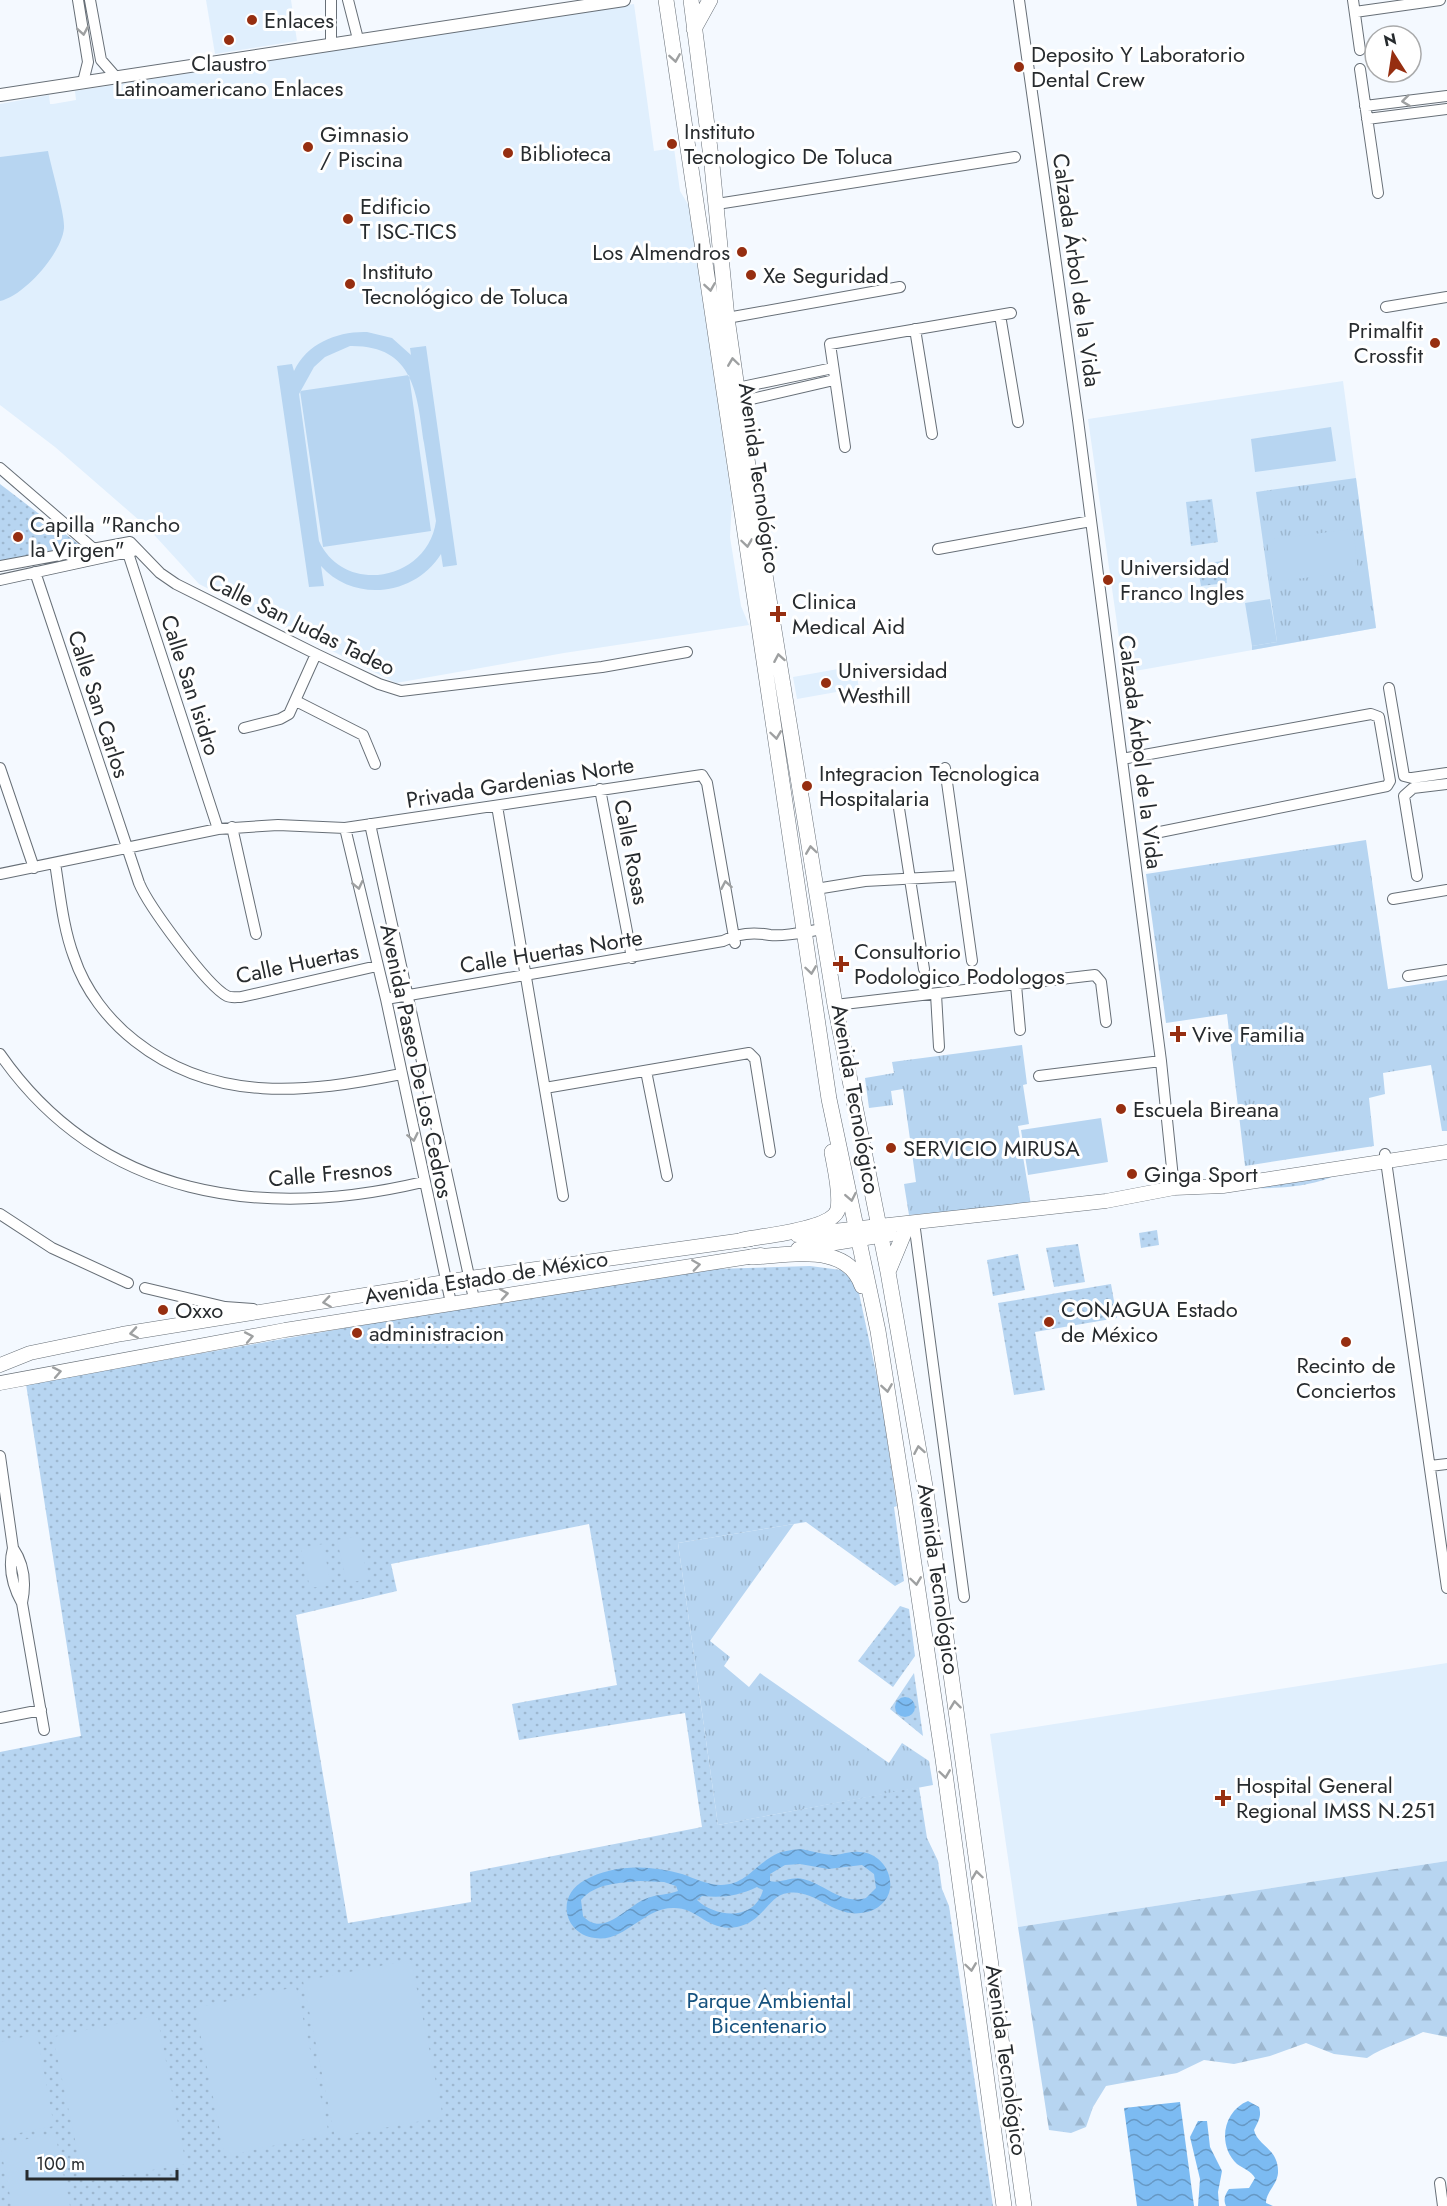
<svg xmlns="http://www.w3.org/2000/svg" width="1447" height="2206" font-family="Jost,sans-serif">
  <style>
    .built { fill: #e0effd }
    .grass { fill: url(#grass-tufts) }
    .forest { fill: url(#forest-firs) }
    .park { fill: url(#park-dots); fill-rule: evenodd }
    .pitch { fill: #b7d5f1; fill-rule: evenodd }
    .water { fill: url(#water-waves); fill-rule: evenodd }
    .lines { fill: none; stroke-linecap: round; stroke-linejoin: round }
    .minor-casing { stroke: #676f77; stroke-width: 12 }
    .tertiary-casing { stroke: #676f77; stroke-width: 14 }
    .secondary-casing { stroke: #676f77; stroke-width: 15 }
    .primary-casing { stroke: #676f77; stroke-width: 16 }
    .minor { stroke: #fff; stroke-width: 10 }
    .tertiary { stroke: #fff; stroke-width: 12 }
    .secondary { stroke: #fff; stroke-width: 14 }
    .primary { stroke: #fff; stroke-width: 15 }
    .oneway { stroke: #9ea0a1 }
    .poi-dot { fill: #962e10; stroke: #fff; stroke-width: 2 }
    .labels { text-anchor: middle; dominant-baseline: central; stroke-width: 6; stroke-linejoin: round; paint-order: stroke }
    .poi-label { font-size: 22px; fill: #272b2e; stroke: #fff; text-anchor: start }
    .street-label { font-size: 22px; fill: #272b2e; stroke: #fff }
    .park-label { font-size: 22px; fill: #15517e; stroke: #fff }
  </style>
  <defs>
    <pattern id="grass-tufts" width="24" height="20" patternUnits="userSpaceOnUse" patternTransform="scale(1.5)"><rect width="24" height="20" fill="#b7d5f1"/><path d="M3 7l-1-3M5 7V3M7 7l1-3M15 17l-1-3M17 17v-4M19 17l1-3" fill="none" stroke="#9db7cf"/></pattern>
    <pattern id="forest-firs" width="22" height="20" patternUnits="userSpaceOnUse" patternTransform="scale(1.5)"><rect width="22" height="20" fill="#b7d5f1"/><path d="M5 1l3.5 6h-7zM16 11l3.5 6h-7z" fill="#9db7cf"/></pattern>
    <pattern id="park-dots" width="8" height="8" patternUnits="userSpaceOnUse" patternTransform="scale(1.5)"><rect width="8" height="8" fill="#b7d5f1"/><path d="M2 2h.1M6 6h.1" fill="none" stroke="#9db7cf" stroke-width="1.8" stroke-linecap="round"/></pattern>
    <pattern id="water-waves" width="16" height="10" patternUnits="userSpaceOnUse" patternTransform="scale(1.5)"><rect width="16" height="10" fill="#7cbbf2"/><path d="M0 5q4-4 8 0t8 0" fill="none" stroke="#6698c4"/></pattern>
  </defs>
  <rect width="100%" height="100%" fill="#f4f9ff"/>
  <path class="built" d="M206,0H291L297,41L215,54Z
    M634,4L654,151L674,148L680,191L689,206L732,501L730,537L741,606L749,625L564,653L396,683L199,584L147,527L55,447L0,405V104L49,95L50,104H53L76,100L75,91Z
    M1343,381L1376,628L1124,673L1088,419Z
    M855,666L859,688L797,699L793,677Z
    M1447,1663V1861L1018,1927L990,1734Z"/>
  <path class="grass" d="M1356,478L1376,628L1252,650V646L1277,642L1256,492Z
    M1366,840L1388,989L1447,980V1131H1442L1431,1065L1383,1073L1385,1094L1369,1098L1374,1146L1245,1166L1227,1014L1166,1023L1146,874Z
    M1022,1045L1027,1084L1023,1085L1029,1124L1018,1126L1031,1205L909,1215L904,1184L916,1182L903,1089L891,1091L893,1105L869,1108L865,1078L894,1073L892,1062Z
    M794,1524L710,1641L730,1657L724,1666L749,1687L760,1673L889,1763L902,1743L929,1761L933,1785L718,1825L678,1543Z"/>
  <path class="forest" d="M1447,1861V2037L1423,2032C1404,2042 1385,2046 1367,2058L1334,2054L1306,2043L1270,2056L1234,2064L1204,2060L1177,2073L1106,2086L1093,2107L1086,2127L1071,2133L1049,2130L1018,1927Z"/>
  <path class="park" d="M0,484L81,546L0,564Z
    M1212,499L1218,542L1191,546L1186,502Z
    M1224,561L1227,583L1201,586L1197,564Z
    M1343,1171C1318,1188 1267,1190 1237,1187Z
    M1157,1230L1159,1245L1141,1248L1139,1233Z
    M1078,1244L1085,1282L1054,1287L1046,1248Z
    M1018,1254L1025,1290L993,1296L987,1260Z
    M810,1266L841,1270L857,1284L880,1391L897,1506L894,1507L904,1581L895,1586L806,1522L678,1543L718,1825L919,1787L927,1838L938,1861L942,1889L949,1906L993,2206H0V1752L81,1736L26,1384L489,1303L715,1269ZM589,1524L617,1685L512,1704L519,1740L685,1713L702,1827L470,1872L471,1902L348,1923L296,1615L397,1591L391,1564Z
    M1111,1284L1117,1318L1035,1332L1045,1390L1014,1395L998,1303Z
    M900,1606L909,1609L915,1656L893,1687L858,1661Z
    M914,1673L923,1736L890,1709Z"/>
  <path class="pitch" d="M48,151C51,167 65,214 64,228C62,253 24,296 0,301V157Z
    M367,332L392,338L411,355L410,348L426,346L457,565L443,567L441,554C415,596 354,603 321,566L324,586L309,587L277,366L292,364L294,371C307,343 338,331 367,332ZM350,346C414,345 417,393 424,443C428,469 432,495 436,521C428,581 344,596 319,541L299,394L314,367L325,357Z
    M409,375L431,531L323,547L300,391Z
    M1331,427L1336,461L1255,472L1251,439Z
    M1353,529L1358,571L1272,582L1267,540Z
    M1270,599L1277,642L1252,646L1245,603Z
    M1101,1118L1108,1162L1028,1175L1021,1130Z
    M359,1536L368,1579L347,1583L337,1540Z
    M323,1544L331,1585L310,1588L301,1548Z
    M411,1960L443,2117L335,2137L303,1981Z
    M296,1987L329,2134L225,2156L195,2008Z
    M157,2015L186,2164L84,2182L53,2037Z
    M37,2034L54,2126L0,2137V2042Z
    M55,2133L70,2206H12L0,2145Z"/>
  <path class="water" d="M895 1707a10 10 0 1 1 20 0a10 10 0 1 1-20 0Z
    M801,1849C812,1851 822,1854 832,1855C842,1855 850,1851 859,1852C880,1852 895,1874 889,1893C885,1905 873,1912 861,1913C833,1917 815,1889 788,1893C768,1895 764,1922 737,1927C707,1932 699,1908 674,1908C644,1907 624,1943 595,1938C564,1934 555,1896 585,1880C614,1864 650,1865 682,1874C694,1878 707,1885 721,1885C744,1885 753,1868 771,1857C780,1851 790,1850 801,1849ZM800,1864L828,1869L862,1865L874,1874L876,1888L866,1898C841,1905 825,1884 803,1879C792,1876 780,1884 770,1881V1874L785,1865ZM640,1881L664,1882L676,1886L678,1891C668,1895 656,1894 645,1899C626,1907 603,1938 583,1916L581,1900C595,1883 620,1883 640,1881ZM757,1887L763,1890C755,1921 716,1918 697,1900L702,1896C723,1898 738,1896 757,1887Z
    M1248,2101L1259,2107C1262,2117 1258,2121 1254,2130C1258,2147 1279,2148 1278,2173C1277,2185 1266,2192 1266,2203L1273,2206H1226C1223,2199 1225,2195 1229,2189L1249,2188L1255,2178C1251,2171 1244,2169 1237,2164C1217,2145 1223,2111 1248,2101Z
    M1180,2102L1194,2206H1137L1124,2108Z
    M1198,2121H1207L1210,2147L1222,2171L1218,2192L1219,2206H1198L1200,2179L1190,2137Z"/>
  <g class="lines">
    <g class="minor-casing">
      <path id="minor" d="M78,0L88,62L83,82
        M90,0L101,60L115,76
        M348,0L358,39
        M1019,0L1078,420L1161,1061L1174,1188
        M1353,0L1360,50
        M1355,12L1440,0
        M331,43V0
        M1360,69L1378,193
        M1365,106L1447,96
        M1367,119L1447,109
        M717,204L1015,157
        M1386,307L1447,297
        M1000,315L1018,422
        M727,318L900,287
        M915,329L932,434
        M737,388L833,368
        M739,402L834,380
        M845,447L830,344L1011,313
        M0,468L95,550
        M938,549L1091,521
        M128,553L218,829
        M0,566L130,542L160,573L176,584L316,654L379,684L401,691L602,667L687,652
        M35,572L139,883C148,905 207,986 227,996C231,998 236,997 241,997L377,966
        M0,580L133,551
        M1389,688L1404,776L1412,778L1447,773
        M296,701L363,735L375,764
        M244,728L280,719L289,714L316,654
        M1122,759L1371,714L1379,717L1390,781L1387,786L1160,832
        M0,768L34,868
        M945,768L972,961
        M600,789L632,958
        M898,802L924,969
        M497,806L563,1196
        M370,824L474,1299
        M232,827L256,934
        M345,828L386,999L451,1303
        M55,863C60,894 63,928 74,957C85,990 108,1020 135,1041C215,1104 307,1093 401,1074
        M0,874L218,829L278,825L345,828L702,775L707,783L735,943
        M1417,876L1404,796L1413,788L1447,784
        M816,889L865,881L959,876
        M1393,899L1447,890
        M1408,976L1447,970
        M1016,985L1020,1030
        M936,994L939,1047
        M386,999L723,941C738,933 754,932 770,935C787,937 807,931 823,929
        M835,1005L1095,975L1101,982L1106,1022
        M0,1054C101,1199 263,1220 423,1182
        M646,1071L667,1176
        M1039,1076L1161,1061
        M545,1088L749,1053L755,1059L770,1152
        M1385,1154L1447,1588
        M0,1214L52,1248L128,1283
        M914,1222L964,1597
        M145,1288L225,1307L253,1309
        M0,1456L13,1548C8,1567 13,1587 22,1603
        M1430,1466L1447,1464
        M13,1548C24,1564 26,1584 22,1603L44,1730
        M0,1718L41,1710
        M1440,2183L1443,2206"/>
    </g>
    <g class="tertiary-casing">
      <path id="tertiary" d="M0,95L624,0"/>
    </g>
    <g class="secondary-casing">
      <path id="secondary" d="M797,1235L1106,1201L1174,1188L1223,1186L1447,1152
        M798,1249L891,1234
        M0,1365L30,1353L122,1334L470,1278L751,1239
        M0,1383L285,1330L761,1255"/>
    </g>
    <g class="primary-casing">
      <path id="primary" d="M666,0L829,1099L878,1331L904,1497L943,1759L1004,2206
        M691,0L712,165L727,318L753,501L835,1005L888,1272L926,1492L1024,2206
        M694,29L710,0
        M742,1240C761,1236 833,1230 838,1209C841,1192 835,1169 832,1152
        M751,1257C789,1256 847,1241 862,1286
        M888,1272L905,1231"/>
    </g>
    <use href="#minor" class="minor"/>
    <use href="#tertiary" class="tertiary"/>
    <use href="#secondary" class="secondary"/>
    <use href="#primary" class="primary"/>
  </g>
  <defs><path id="oneway-chevron" d="M-2-3.5L2.5 0L-2 3.5" fill="none" stroke-width="1.6" stroke-linecap="round" stroke-linejoin="round" transform="scale(1.5)"/></defs>
  <g class="oneway">
    <use href="#oneway-chevron" transform="translate(83 31) rotate(80)"/>
    <use href="#oneway-chevron" transform="translate(675 58) rotate(81)"/>
    <use href="#oneway-chevron" transform="translate(1406 101) rotate(173)"/>
    <use href="#oneway-chevron" transform="translate(710 287) rotate(81)"/>
    <use href="#oneway-chevron" transform="translate(733 362) rotate(-98)"/>
    <use href="#oneway-chevron" transform="translate(747 543) rotate(82)"/>
    <use href="#oneway-chevron" transform="translate(779 658) rotate(-100)"/>
    <use href="#oneway-chevron" transform="translate(776 735) rotate(82)"/>
    <use href="#oneway-chevron" transform="translate(811 850) rotate(-98)"/>
    <use href="#oneway-chevron" transform="translate(358 885) rotate(77)"/>
    <use href="#oneway-chevron" transform="translate(726 885) rotate(-100)"/>
    <use href="#oneway-chevron" transform="translate(811 970) rotate(82)"/>
    <use href="#oneway-chevron" transform="translate(413 1137) rotate(78)"/>
    <use href="#oneway-chevron" transform="translate(851 1197) rotate(79)"/>
    <use href="#oneway-chevron" transform="translate(696 1265) rotate(-8)"/>
    <use href="#oneway-chevron" transform="translate(504 1294) rotate(-9)"/>
    <use href="#oneway-chevron" transform="translate(327 1302) rotate(172)"/>
    <use href="#oneway-chevron" transform="translate(134 1333) rotate(171)"/>
    <use href="#oneway-chevron" transform="translate(249 1337) rotate(-11)"/>
    <use href="#oneway-chevron" transform="translate(57 1372) rotate(-11)"/>
    <use href="#oneway-chevron" transform="translate(887 1388) rotate(81)"/>
    <use href="#oneway-chevron" transform="translate(919 1450) rotate(-100)"/>
    <use href="#oneway-chevron" transform="translate(916 1581) rotate(82)"/>
    <use href="#oneway-chevron" transform="translate(955 1705) rotate(-97)"/>
    <use href="#oneway-chevron" transform="translate(945 1774) rotate(82)"/>
    <use href="#oneway-chevron" transform="translate(977 1875) rotate(-98)"/>
    <use href="#oneway-chevron" transform="translate(971 1967) rotate(82)"/>
  </g>
  <g class="poi-dot">
    <circle cx="252" cy="20" r="6"/>
    <circle cx="229" cy="40" r="6"/>
    <circle cx="1019" cy="67" r="6"/>
    <circle cx="672" cy="144" r="6"/>
    <circle cx="308" cy="147" r="6"/>
    <circle cx="508" cy="153" r="6"/>
    <circle cx="348" cy="219" r="6"/>
    <circle cx="742" cy="252" r="6"/>
    <circle cx="751" cy="275" r="6"/>
    <circle cx="350" cy="284" r="6"/>
    <circle cx="1435" cy="343" r="6"/>
    <circle cx="18" cy="537" r="6"/>
    <circle cx="1108" cy="580" r="6"/>
    <path d="M775 605h6v6h6v6h-6v6h-6v-6h-6v-6h6z"/>
    <circle cx="826" cy="683" r="6"/>
    <circle cx="807" cy="786" r="6"/>
    <path d="M838 955h6v6h6v6h-6v6h-6v-6h-6v-6h6z"/>
    <path d="M1175 1025h6v6h6v6h-6v6h-6v-6h-6v-6h6z"/>
    <circle cx="1121" cy="1109" r="6"/>
    <circle cx="891" cy="1148" r="6"/>
    <circle cx="1132" cy="1174" r="6"/>
    <circle cx="163" cy="1310" r="6"/>
    <circle cx="1049" cy="1322" r="6"/>
    <circle cx="357" cy="1333" r="6"/>
    <circle cx="1346" cy="1342" r="6"/>
    <path d="M1220 1789h6v6h6v6h-6v6h-6v-6h-6v-6h6z"/>
  </g>
  <g class="labels">
    <g class="poi-label">
      <text x="264" y="20">Enlaces</text>
      <text x="1031" y="54">Deposito Y Laboratorio<tspan x="1031" dy="25">Dental Crew</tspan></text>
      <text x="229" y="63" text-anchor="middle">Claustro<tspan x="229" dy="25">Latinoamericano Enlaces</tspan></text>
      <text x="684" y="131">Instituto<tspan x="684" dy="25">Tecnologico De Toluca</tspan></text>
      <text x="320" y="134">Gimnasio<tspan x="320" dy="25">/ Piscina</tspan></text>
      <text x="520" y="153">Biblioteca</text>
      <text x="360" y="206">Edificio<tspan x="360" dy="25">T ISC-TICS</tspan></text>
      <text x="730" y="252" text-anchor="end">Los Almendros</text>
      <text x="362" y="271">Instituto<tspan x="362" dy="25">Tecnológico de Toluca</tspan></text>
      <text x="763" y="275">Xe Seguridad</text>
      <text x="1423" y="330" text-anchor="end">Primalfit<tspan x="1423" dy="25">Crossfit</tspan></text>
      <text x="30" y="524">Capilla "Rancho<tspan x="30" dy="25">la Virgen"</tspan></text>
      <text x="1120" y="567">Universidad<tspan x="1120" dy="25">Franco Ingles</tspan></text>
      <text x="792" y="601">Clinica<tspan x="792" dy="25">Medical Aid</tspan></text>
      <text x="838" y="670">Universidad<tspan x="838" dy="25">Westhill</tspan></text>
      <text x="819" y="773">Integracion Tecnologica<tspan x="819" dy="25">Hospitalaria</tspan></text>
      <text x="854" y="951">Consultorio<tspan x="854" dy="25">Podologico Podologos</tspan></text>
      <text x="1192" y="1034">Vive Familia</text>
      <text x="1133" y="1109">Escuela Bireana</text>
      <text x="903" y="1148">SERVICIO MIRUSA</text>
      <text x="1144" y="1174">Ginga Sport</text>
      <text x="1061" y="1309">CONAGUA Estado<tspan x="1061" dy="25">de México</tspan></text>
      <text x="175" y="1310">Oxxo</text>
      <text x="369" y="1333">administracion</text>
      <text x="1346" y="1365" text-anchor="middle">Recinto de<tspan x="1346" dy="25">Conciertos</tspan></text>
      <text x="1236" y="1785">Hospital General<tspan x="1236" dy="25">Regional IMSS N.251</tspan></text>
    </g>
    <g class="street-label">
      <text transform="translate(1077 270) rotate(82)">Calzada Árbol de la Vida</text>
      <text transform="translate(760 478) rotate(82)">Avenida Tecnológico</text>
      <text transform="translate(302 624) rotate(26)">Calle San Judas Tadeo</text>
      <text transform="translate(191 685) rotate(72)">Calle San Isidro</text>
      <text transform="translate(99 704) rotate(72)">Calle San Carlos</text>
      <text transform="translate(1141 752) rotate(83)">Calzada Árbol de la Vida</text>
      <text transform="translate(520 782) rotate(-9)">Privada Gardenias Norte</text>
      <text transform="translate(632 852) rotate(79)">Calle Rosas</text>
      <text transform="translate(551 951) rotate(-9)">Calle Huertas Norte</text>
      <text transform="translate(297 963) rotate(-12)">Calle Huertas</text>
      <text transform="translate(417 1061) rotate(78)">Avenida Paseo De Los Cedros</text>
      <text transform="translate(856 1099) rotate(80)">Avenida Tecnológico</text>
      <text transform="translate(330 1173) rotate(-5)">Calle Fresnos</text>
      <text transform="translate(486 1277) rotate(-9)">Avenida Estado de México</text>
      <text transform="translate(939 1579) rotate(82)">Avenida Tecnológico</text>
      <text transform="translate(1007 2060) rotate(82)">Avenida Tecnológico</text>
    </g>
    <g class="park-label">
      <text x="769" y="2000">Parque Ambiental<tspan x="769" dy="25">Bicentenario</tspan></text>
    </g>
  </g>
  <g transform="translate(1393 54) rotate(348)"><circle r="28" fill="#ffffff" stroke="#a9aaab" stroke-width="1.5"/>
  <path d="M0-4.5L10 22L0 15L-10 22Z" fill="#962e10"/>
  <text y="-9" font-size="16" font-weight="bold" text-anchor="middle" fill="#272b2e">N</text>
  </g>
  <path d="M27 2170v9h150v-9" fill="none" stroke="#272b2e" stroke-width="3"/>
  <text x="36" y="2170" font-size="18" fill="#272b2e" stroke="#ffffff" stroke-width="4.5" paint-order="stroke">100 m</text>
</svg>
